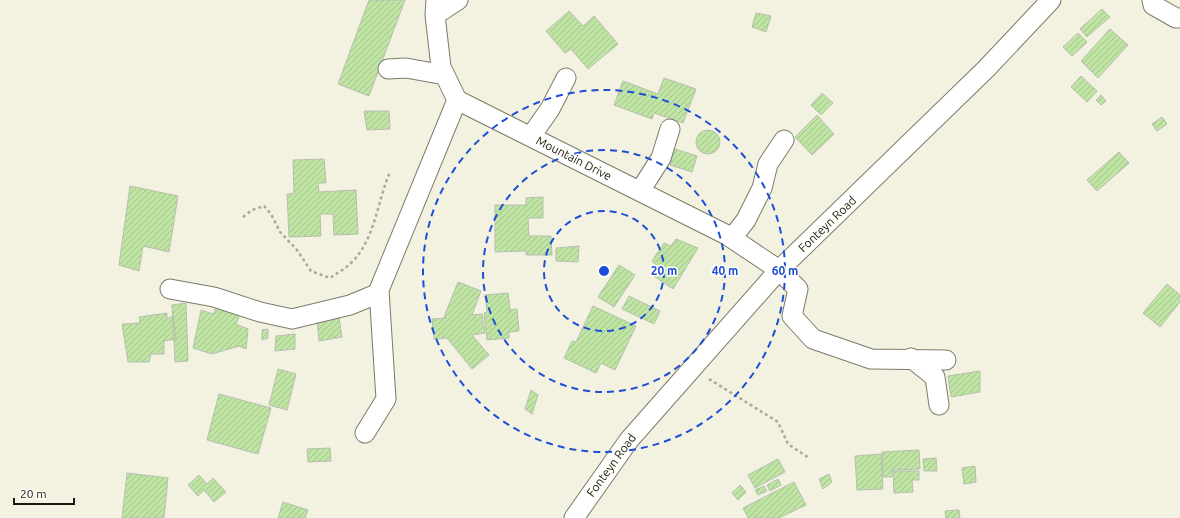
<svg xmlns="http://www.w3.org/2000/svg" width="1180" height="518" font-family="Ubuntu,sans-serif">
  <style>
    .building { fill: url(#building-hatch); stroke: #b6bfaf }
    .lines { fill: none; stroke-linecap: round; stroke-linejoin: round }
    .minor-casing { stroke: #7c7b6b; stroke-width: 21 }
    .path { stroke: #a9a89a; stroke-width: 2.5; stroke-dasharray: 3 3; stroke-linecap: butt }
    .minor { stroke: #fff; stroke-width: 19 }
    .ring { fill: none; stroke: #1d4ed8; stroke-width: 2; stroke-dasharray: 7 5 }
    .labels { text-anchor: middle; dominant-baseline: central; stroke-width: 3; stroke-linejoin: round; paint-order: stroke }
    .street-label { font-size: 12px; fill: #1a1a14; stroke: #fffff7 }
    .centre { fill: #1d4ed8; stroke: #fffff7; stroke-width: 2 }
    .ring-label { font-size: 12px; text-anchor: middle; font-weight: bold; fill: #1d4ed8; stroke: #fffff7; stroke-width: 3; stroke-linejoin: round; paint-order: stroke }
  </style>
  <defs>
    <pattern id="building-hatch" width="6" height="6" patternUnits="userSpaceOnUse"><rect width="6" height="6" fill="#bfe4a3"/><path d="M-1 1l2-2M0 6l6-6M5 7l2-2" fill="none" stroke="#a4c38b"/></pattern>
  </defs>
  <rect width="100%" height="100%" fill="#f3f2e0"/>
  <path class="building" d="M369,0H405L369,96L338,84Z
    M1102,9L1110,17L1087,37L1080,29Z
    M569,11L583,26L594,16L618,44L588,69L571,49L565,53L546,31Z
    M756,13L771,16L766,32L752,27Z
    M1110,29L1128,45L1098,78L1081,61Z
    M1078,33L1087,42L1072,56L1063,47Z
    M1081,76L1097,91L1087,102L1071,87Z
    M664,78L696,89L683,123L654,113L652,119L614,105L623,81L658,94Z
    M822,93L833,103L821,115L811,105Z
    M1101,95L1106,101L1101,105L1096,100Z
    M364,111H389L390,129L367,130Z
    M817,115L834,134L812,155L795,137Z
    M1162,117L1167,124L1157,131L1152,124Z
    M696 142a12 12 0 1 1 24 0a12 12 0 1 1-24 0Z
    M675,149L697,156L692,172L670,165Z
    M1119,152L1129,163L1097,191L1087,180Z
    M324,159L326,183H318L319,192L356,190L358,234L334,235L333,214H320L321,236L289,237L287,194L294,193L293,160Z
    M130,186L178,196L169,252L143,246L139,271L119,265Z
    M543,197V218H528L529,236H551L552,255H526V251L495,252V205H526V198Z
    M676,239L698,248L673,289L652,275L657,266L652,261L664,243L671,246Z
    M579,246L578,262L556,261V248Z
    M619,265L635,275L614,307L598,297Z
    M458,282L481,291L472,315L482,314L485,333L472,335L489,355L472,369L447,338L434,339L432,319L446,318L444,317Z
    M1167,284L1180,295V302L1160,327L1143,313Z
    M508,293L510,310L517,309L519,331L509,332V338L487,340L484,313L487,312L485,295Z
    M629,296L660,311L654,324L622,309Z
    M186,303L188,361L175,362L172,305Z
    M593,306L636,326L615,370L601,363L596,373L564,358L572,341L576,342Z
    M216,308L241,312L236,324L248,329L246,349L239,346L212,354L193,348L201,310L213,314Z
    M167,313V319L173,316L176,339L164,341V354H151L149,362H128L122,324L140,323L139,317Z
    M339,318L342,337L319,341L317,321Z
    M268,329V338L262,340V330Z
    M295,334V349L275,351L276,336Z
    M278,369L296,374L287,410L269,405Z
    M980,371V392L951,397L948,376Z
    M531,390L538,395L532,414L525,409Z
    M219,394L271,408L258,454L207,440Z
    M330,448L331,461L308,462L307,449Z
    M919,450L920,469L892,470V477H883L882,452Z
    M881,454L883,489L857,490L855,456Z
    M936,458L937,471H924L923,459Z
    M778,459L785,472L755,488L748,475Z
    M975,466L976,482L964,484L962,468Z
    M893,471H919V480H912L913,492L894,493Z
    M127,473L168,478L164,518H122Z
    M829,474L832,482L823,489L819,479Z
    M199,475L207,484L213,478L226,492L214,502L204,490L198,496L188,485Z
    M778,479L781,485L770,491L767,485Z
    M794,482L806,505L779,518H748L743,508Z
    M740,485L746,492L738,500L732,493Z
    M764,486L767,491L758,495L755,490Z
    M283,502L308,510L305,518H278Z
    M959,510L960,518H946L945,511Z"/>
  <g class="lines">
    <g class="minor-casing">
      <path id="minor" d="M436,0L435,15L441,67L457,100L727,235L779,270L798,289L792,316L813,339L871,359L946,360
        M1152,0L1153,5L1176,18H1180
        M435,15L458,0
        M388,69L406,68L445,75
        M531,136L550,109L566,78
        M640,191L661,158L670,129
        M732,238L746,220L762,188L768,164L784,140
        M170,289L214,297L260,312L292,319L350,305L379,293
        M911,358L935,377L939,405
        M365,433L386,399L379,290L457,100
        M574,518L629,440L779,270L986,69L1051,0"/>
    </g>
    <path class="path" d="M243,217L252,210L264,206L271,214L280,232L297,250L311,271L330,278C337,273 345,269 351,263C375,240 377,202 390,172
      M709,379L778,422L788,444L809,458"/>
    <use href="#minor" class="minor"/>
  </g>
  <g class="ring">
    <circle cx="604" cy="271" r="60"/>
    <circle cx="604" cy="271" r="121"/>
    <circle cx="604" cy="271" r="181"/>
  </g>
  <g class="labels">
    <g class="street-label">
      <text transform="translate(574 158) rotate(27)">Mountain Drive</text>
      <text transform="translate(827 224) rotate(-44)">Fonteyn Road</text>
      <text transform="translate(611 465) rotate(-54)">Fonteyn Road</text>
    </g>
  </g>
  <circle cx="604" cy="271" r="6" class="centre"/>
  <g class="ring-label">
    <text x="664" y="275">20 m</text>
    <text x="725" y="275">40 m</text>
    <text x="785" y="275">60 m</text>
  </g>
  <path d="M14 498v6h60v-6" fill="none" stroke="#1a1a14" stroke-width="2"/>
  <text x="20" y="498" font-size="12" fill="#1a1a14" stroke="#fffff7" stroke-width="3" paint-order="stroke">20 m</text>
</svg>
